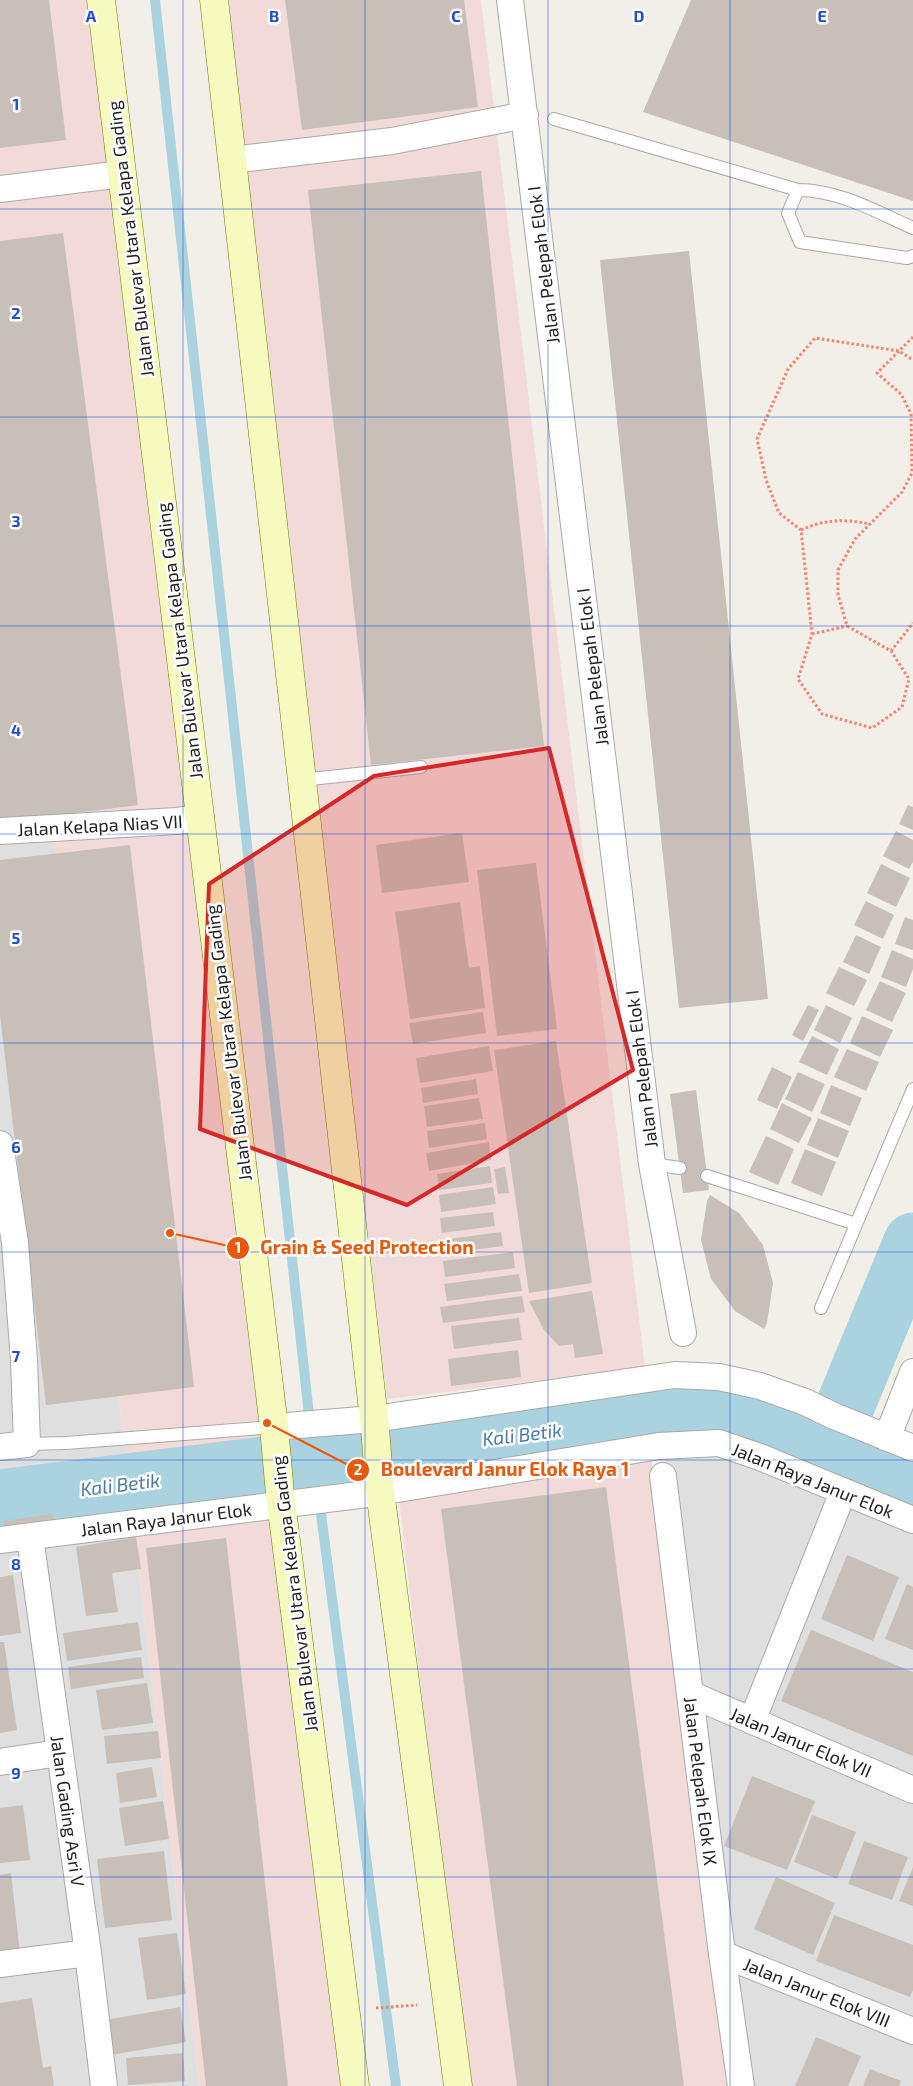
<svg xmlns="http://www.w3.org/2000/svg" width="913" height="2086" font-family="'Exo 2',sans-serif">
  <style>
    .residential { fill: #e0dfdf }
    .commercial { fill: #f2dad9 }
    .lines { fill: none; stroke-linecap: round; stroke-linejoin: round }
    .stream { stroke: #aad3df; stroke-width: 10 }
    .river { stroke: #aad3df; stroke-width: 59 }
    .building { fill: #c7bfb8 }
    .service-casing { stroke: #a9a9a9; stroke-width: 14 }
    .minor-casing { stroke: #a9a9a9; stroke-width: 28 }
    .secondary-casing { stroke: #707d05; stroke-width: 29 }
    .path { stroke: #fa8072; stroke-width: 3; stroke-dasharray: 2.5 2.5; stroke-linecap: butt }
    .service { stroke: #fff; stroke-width: 12 }
    .minor { stroke: #fff; stroke-width: 26 }
    .secondary { stroke: #f7fabf; stroke-width: 28 }
    .marked { fill: #d62828; fill-opacity: 0.2; stroke: #d62828; stroke-width: 4; stroke-linejoin: round }
    .grid { fill: none; stroke: #1d4ed8; stroke-width: 1; stroke-opacity: 0.55 }
    .labels { text-anchor: middle; dominant-baseline: central; stroke-width: 5; stroke-linejoin: round; paint-order: stroke }
    .street-label { font-size: 18px; fill: #222; stroke: #fff }
    .water-label { font-size: 19px; font-style: italic; fill: #4a7aab; stroke: #fff }
    .grid-label { font-size: 16px; text-anchor: middle; font-weight: bold; fill: #1d4ed8; stroke: #fff; stroke-width: 5; stroke-linejoin: round; paint-order: stroke }
    .leader { fill: none; stroke: #e8590c; stroke-width: 2 }
    .callout-dot { fill: #e8590c; stroke: #fff; stroke-width: 2 }
    .mark-label { font-size: 15px; text-anchor: middle; font-weight: bold; fill: #fff }
    .callout-label { font-size: 19px; text-anchor: middle; font-weight: bold; fill: #e8590c; stroke: #fff; stroke-width: 5; stroke-linejoin: round; paint-order: stroke }
  </style>
  <rect width="100%" height="100%" fill="#f2efe9"/>
  <path class="residential" d="M0,381L199,2086H0Z
    M661,1431L913,1533V2086H746Z"/>
  <path class="commercial" d="M0,0H91L343,2086H199L0,381Z
    M224,0H481L645,1368L387,1399Z
    M651,1456L730,2086H468L398,1491Z"/>
  <g class="lines">
    <path class="stream" d="M155,0L314,1461L396,2086"/>
    <path class="river" d="M826,1452L913,1242
      M0,1499L695,1412L763,1425L913,1487"/>
  </g>
  <path class="building" d="M0,0H49L66,140L0,148Z
    M285,0H464L478,107L302,130Z
    M691,0H913V201L643,112Z
    M481,171L544,746L371,765L308,190Z
    M63,233L138,805L0,823V241Z
    M689,251L768,999L679,1008L600,260Z
    M908,805L913,807V830L899,824Z
    M896,831L913,840V862L909,869L883,856Z
    M462,833L469,882L382,893L376,845Z
    M130,845L194,1387L46,1405L0,1015V860Z
    M536,863L557,1029L497,1036L477,870Z
    M881,864L910,878L896,907L867,893Z
    M866,901L894,915L883,939L854,925Z
    M460,902L469,968L480,966L485,1008L410,1019L395,912Z
    M905,917L913,920V950L895,944Z
    M856,935L881,947L869,974L843,962Z
    M892,950L913,959V969L906,987L881,977Z
    M839,967L867,980L854,1006L826,993Z
    M880,981L906,993L892,1022L866,1010Z
    M808,1005L819,1010L803,1041L792,1035Z
    M826,1005L852,1018L840,1043L814,1030Z
    M483,1012L486,1033L413,1044L409,1023Z
    M862,1016L893,1030L880,1057L850,1043Z
    M812,1036L839,1049L827,1075L799,1062Z
    M556,1041L592,1283L529,1293L494,1050Z
    M489,1046L493,1071L420,1083L416,1058Z
    M847,1049L879,1062L866,1091L834,1077Z
    M772,1067L792,1077L777,1109L757,1100Z
    M798,1072L825,1084L812,1112L785,1099Z
    M476,1079L478,1094L423,1103L421,1088Z
    M831,1085L862,1098L850,1126L820,1113Z
    M696,1090L709,1190L683,1193L670,1094Z
    M479,1098L483,1119L427,1127L424,1106Z
    M782,1103L812,1118L799,1143L770,1129Z
    M818,1118L849,1131L838,1158L807,1145Z
    M485,1123L487,1139L429,1148L427,1131Z
    M766,1136L794,1149L778,1185L749,1172Z
    M489,1142L491,1160L429,1171L426,1153Z
    M805,1149L836,1162L822,1196L791,1183Z
    M490,1166L492,1183L439,1190L437,1174Z
    M505,1167L509,1193L498,1194L494,1169Z
    M493,1187L496,1204L441,1212L439,1195Z
    M710,1195L739,1213L763,1245L773,1283L767,1323L764,1329L735,1311L711,1279L701,1240L707,1201Z
    M493,1212L495,1226L442,1233L440,1218Z
    M501,1232L503,1246L442,1254L441,1240Z
    M513,1252L515,1268L445,1277L443,1261Z
    M519,1274L522,1291L447,1301L444,1284Z
    M592,1291L603,1354L575,1358L573,1344L559,1346L544,1330L529,1301Z
    M522,1296L525,1312L443,1323L440,1307Z
    M519,1318L522,1340L454,1349L451,1326Z
    M518,1350L521,1377L451,1386L448,1359Z
    M606,1487L684,2086H517L441,1509Z
    M53,1514L56,1530L6,1537L3,1521Z
    M136,1537L141,1569L112,1573L118,1612L86,1616L76,1547Z
    M226,1538L288,2086H206L146,1548Z
    M847,1555L899,1577L873,1641L821,1619Z
    M13,1575L21,1633L0,1636V1577Z
    M907,1584L913,1587V1650L885,1639Z
    M138,1622L142,1650L67,1661L63,1633Z
    M811,1630L913,1672V1756L781,1701Z
    M0,1642H4L17,1730L0,1733Z
    M141,1657L144,1678L71,1689L68,1667Z
    M147,1683L153,1723L102,1730L96,1690Z
    M158,1731L161,1758L107,1764L104,1736Z
    M152,1767L157,1797L120,1803L116,1773Z
    M752,1776L815,1801L787,1870L724,1846Z
    M163,1801L169,1839L125,1846L119,1808Z
    M23,1805L30,1860L0,1863V1808Z
    M812,1815L856,1832L837,1879L794,1862Z
    M864,1841L908,1857L892,1900L848,1884Z
    M164,1851L172,1920L105,1928L97,1859Z
    M913,1867V1906L899,1901Z
    M11,1873L20,1953L0,1955V1875Z
    M776,1877L835,1903L813,1955L754,1929Z
    M834,1915L913,1945V1990L910,1997L816,1961Z
    M177,1933L186,1994L147,2000L138,1938Z
    M32,1998L43,2068L51,2066L54,2086H0V2003Z
    M180,2007L186,2042L111,2055L105,2020Z
    M816,2037L861,2056L848,2086H795Z
    M183,2053L185,2081L128,2085L126,2058Z
    M870,2069L901,2081L899,2086H863Z"/>
  <g class="lines">
    <g class="service-casing">
      <path id="service" d="M554,119L798,190C839,190 877,212 913,228
        M798,190L788,213L800,242L907,258L913,256
        M302,780L421,767
        M652,1164L680,1168
        M707,1176L856,1224
        M821,1308L913,1089
        M27,1444L66,1443L274,1427"/>
    </g>
    <g class="minor-casing">
      <path id="minor" d="M510,0L652,1164L683,1333
        M232,160L392,141L525,115
        M0,189L122,174
        M0,831L177,821L201,818
        M0,1144L15,1243L24,1360L27,1444L0,1447
        M274,1427L374,1419L675,1375L719,1377L760,1386L805,1402L834,1416L913,1448
        M887,1438L913,1372
        M663,1476L722,1954L741,2086
        M30,1537L88,1953L104,2086
        M0,1540L367,1494L659,1446L719,1443L760,1457L913,1520
        M690,1694L913,1790
        M752,1721L843,1492
        M0,1762L59,1753
        M722,1954L913,2031
        M0,1964L88,1953"/>
    </g>
    <g class="secondary-casing">
      <path id="secondary" d="M101,0L274,1427L280,1494L355,2086
        M214,0L375,1428L380,1491L458,2086"/>
    </g>
    <path class="path" d="M913,337L877,373L901,394L911,414L912,473L902,492L855,539L838,570V595L847,626L891,651L909,679L902,707L872,728L822,714L798,679L812,634L801,530L779,513L766,480L757,439L788,369L815,338L899,351L913,360
      M801,530C825,519 845,519 870,524
      M812,634L847,626
      M891,651L913,623
      M376,2008L417,2005"/>
    <use href="#service" class="service"/>
    <use href="#minor" class="minor"/>
    <use href="#secondary" class="secondary"/>
  </g>
  <path class="marked" d="M549,748L633,1070L407,1205L200,1129L209,884L374,776Z"/>
  <path class="grid" d="M183,0V2086M365,0V2086M548,0V2086M730,0V2086M0,209H913M0,417H913M0,626H913M0,834H913M0,1043H913M0,1252H913M0,1460H913M0,1669H913M0,1877H913"/>
  <g class="labels">
    <g class="street-label">
      <text transform="translate(130 239) rotate(-97)">Jalan Bulevar Utara Kelapa Gading</text>
      <text transform="translate(543 265) rotate(-97)">Jalan Pelepah Elok I</text>
      <text transform="translate(179 641) rotate(-97)">Jalan Bulevar Utara Kelapa Gading</text>
      <text transform="translate(592 667) rotate(-97)">Jalan Pelepah Elok I</text>
      <text transform="translate(100 825) rotate(-3)">Jalan Kelapa Nias VII</text>
      <text transform="translate(228 1043) rotate(-97)">Jalan Bulevar Utara Kelapa Gading</text>
      <text transform="translate(641 1069) rotate(-97)">Jalan Pelepah Elok I</text>
      <text transform="translate(813 1480) rotate(22)">Jalan Raya Janur Elok</text>
      <text transform="translate(166 1519) rotate(-7)">Jalan Raya Janur Elok</text>
      <text transform="translate(294 1594) rotate(-97)">Jalan Bulevar Utara Kelapa Gading</text>
      <text transform="translate(801 1742) rotate(23)">Jalan Janur Elok VII</text>
      <text transform="translate(701 1781) rotate(83)">Jalan Pelepah Elok IX</text>
      <text transform="translate(68 1811) rotate(82)">Jalan Gading Asri V</text>
      <text transform="translate(817 1992) rotate(22)">Jalan Janur Elok VIII</text>
    </g>
    <g class="water-label">
      <text transform="translate(522 1434) rotate(-7)">Kali Betik</text>
      <text transform="translate(120 1484) rotate(-7)">Kali Betik</text>
    </g>
  </g>
  <g class="grid-label">
    <text x="91" y="22">A</text>
    <text x="274" y="22">B</text>
    <text x="456" y="22">C</text>
    <text x="639" y="22">D</text>
    <text x="822" y="22">E</text>
    <text x="16" y="110">1</text>
    <text x="16" y="319">2</text>
    <text x="16" y="527">3</text>
    <text x="16" y="736">4</text>
    <text x="16" y="944">5</text>
    <text x="16" y="1153">6</text>
    <text x="16" y="1362">7</text>
    <text x="16" y="1570">8</text>
    <text x="16" y="1779">9</text>
  </g>
  <path class="leader" d="M170 1233L238 1248M267 1423L358 1470"/>
  <g class="callout-dot">
    <circle cx="170" cy="1233" r="5"/>
    <circle cx="267" cy="1423" r="5"/>
    <circle cx="238" cy="1248" r="12"/>
    <circle cx="358" cy="1470" r="12"/>
  </g>
  <g class="mark-label">
    <text x="238" y="1253">1</text>
    <text x="358" y="1475">2</text>
  </g>
  <g class="callout-label">
    <text x="367" y="1254">Grain &amp; Seed Protection</text>
    <text x="505" y="1476">Boulevard Janur Elok Raya 1</text>
  </g>
</svg>
